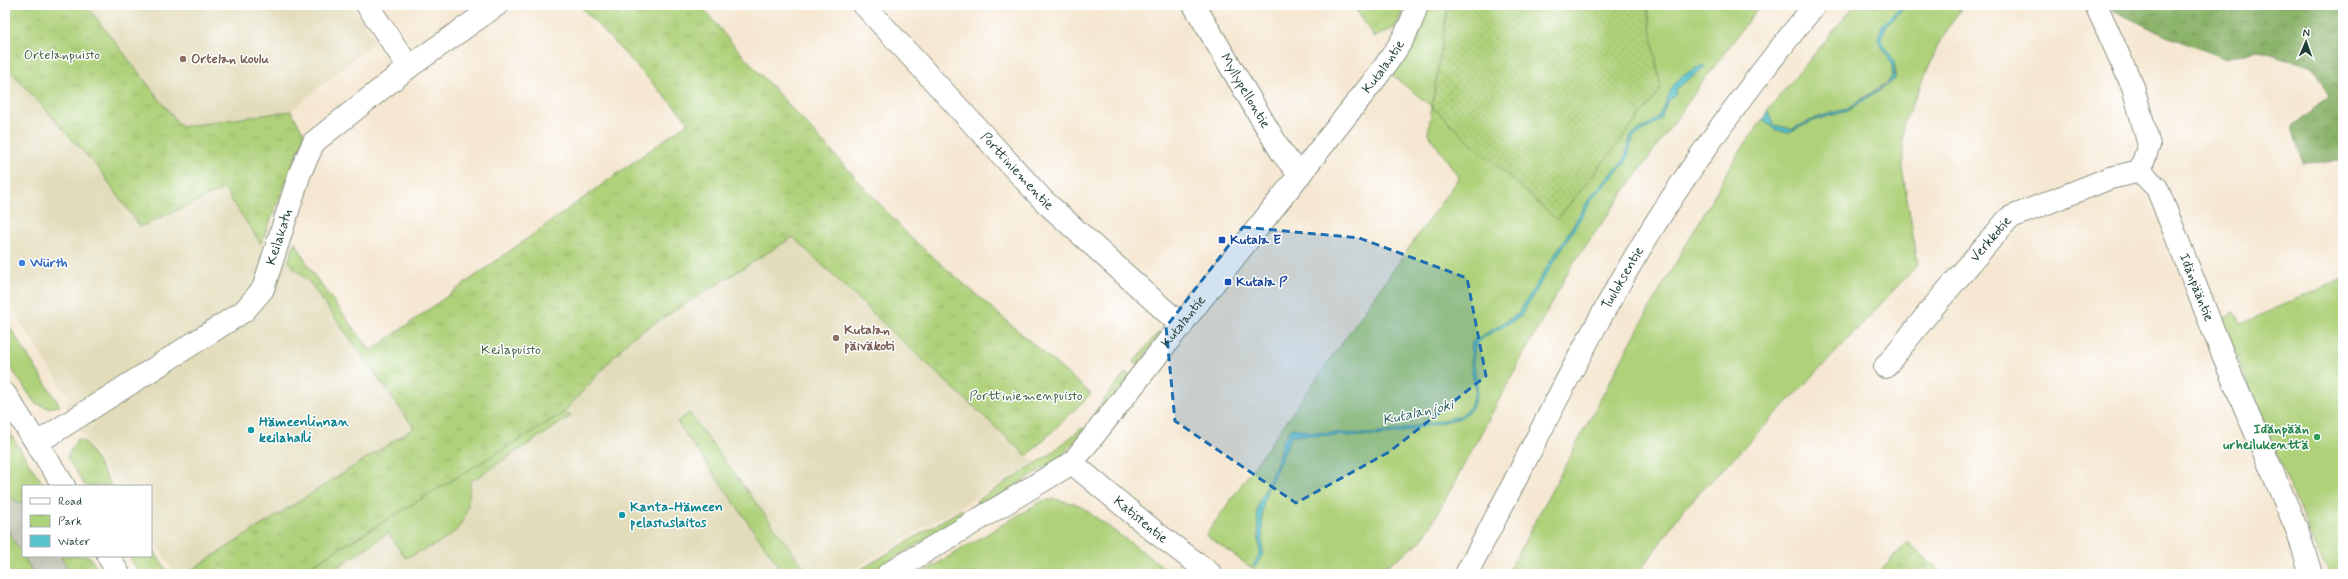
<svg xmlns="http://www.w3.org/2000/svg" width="2348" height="579" font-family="Mynerve,sans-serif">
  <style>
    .built { fill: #e2dcba }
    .industrial { fill: #c5c5b8 }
    .grass { fill: #afd17a; stroke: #678757 }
    .forest { fill: url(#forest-crowns); stroke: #55784f }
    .park { fill: url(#park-tufts); stroke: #678757 }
    .garden { fill: url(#garden-dots); stroke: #678757 }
    .water { fill: #56c3cd; stroke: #3a8080 }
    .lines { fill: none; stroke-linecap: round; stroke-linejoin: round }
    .minor-casing { stroke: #8a9282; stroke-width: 24 }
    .major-casing { stroke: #8a9282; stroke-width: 24 }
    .highway-casing { stroke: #8a9282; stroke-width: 24 }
    .minor { stroke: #fff; stroke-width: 22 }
    .major { stroke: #fff; stroke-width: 22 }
    .highway { stroke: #fff; stroke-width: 22 }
    .marked { fill: #1f6fb2; fill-opacity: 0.2; stroke: #1f6fb2; stroke-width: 3; stroke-dasharray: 8 5; stroke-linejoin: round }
    .education-dot { fill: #8d6e63; stroke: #fff; stroke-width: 1.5 }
    .transit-dot { fill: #1a4fb4; stroke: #fff; stroke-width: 1.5 }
    .shop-dot { fill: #3f7fe0; stroke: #fff; stroke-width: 1.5 }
    .culture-dot { fill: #0f9aa8; stroke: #fff; stroke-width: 1.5 }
    .leisure-dot { fill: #2e9e5b; stroke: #fff; stroke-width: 1.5 }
    .labels { text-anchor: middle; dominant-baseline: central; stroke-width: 3; stroke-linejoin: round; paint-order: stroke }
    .park-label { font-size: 14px; fill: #436246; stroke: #fff }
    .education-label { font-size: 14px; font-weight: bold; fill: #785e54; stroke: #fff; text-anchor: start }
    .street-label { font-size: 14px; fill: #1f3d34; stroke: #fff }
    .transit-label { font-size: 14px; font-weight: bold; fill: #164399; stroke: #fff; text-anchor: start }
    .shop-label { font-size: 14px; font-weight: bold; fill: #366cbe; stroke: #fff; text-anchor: start }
    .culture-label { font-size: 14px; font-weight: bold; fill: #0d838f; stroke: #fff; text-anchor: start }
    .leisure-label { font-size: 14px; font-weight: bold; fill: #27864d; stroke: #fff; text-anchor: end }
    .water-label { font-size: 15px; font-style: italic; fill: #306562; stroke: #fff }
  </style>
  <defs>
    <pattern id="forest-crowns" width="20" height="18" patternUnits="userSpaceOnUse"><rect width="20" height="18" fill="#8bb36a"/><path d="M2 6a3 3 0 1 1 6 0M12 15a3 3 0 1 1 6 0" fill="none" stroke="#719358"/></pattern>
    <pattern id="park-tufts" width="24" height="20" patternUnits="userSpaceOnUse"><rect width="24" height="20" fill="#afd17a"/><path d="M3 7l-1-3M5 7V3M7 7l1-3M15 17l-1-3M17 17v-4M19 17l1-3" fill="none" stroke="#96b46a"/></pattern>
    <pattern id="garden-dots" width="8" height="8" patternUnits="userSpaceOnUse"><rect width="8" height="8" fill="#afd17a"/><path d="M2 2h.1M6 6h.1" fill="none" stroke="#96b46a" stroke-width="1.8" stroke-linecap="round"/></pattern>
  </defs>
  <rect width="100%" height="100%" fill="#fff"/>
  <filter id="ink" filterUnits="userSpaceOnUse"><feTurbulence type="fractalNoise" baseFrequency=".025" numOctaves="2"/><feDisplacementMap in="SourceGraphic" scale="8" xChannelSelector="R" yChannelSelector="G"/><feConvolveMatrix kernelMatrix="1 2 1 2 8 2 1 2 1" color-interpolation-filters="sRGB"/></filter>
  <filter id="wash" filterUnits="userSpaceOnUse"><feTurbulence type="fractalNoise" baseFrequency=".012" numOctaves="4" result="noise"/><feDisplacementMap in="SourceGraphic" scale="16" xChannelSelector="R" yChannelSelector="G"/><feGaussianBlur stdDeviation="0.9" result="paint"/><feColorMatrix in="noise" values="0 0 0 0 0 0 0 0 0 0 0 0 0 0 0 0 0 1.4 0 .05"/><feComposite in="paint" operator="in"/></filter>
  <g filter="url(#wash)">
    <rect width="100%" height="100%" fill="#f5e7d1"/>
    <path class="built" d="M86,5H351L375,41L291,111L181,128Z
      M5,65L100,170L140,227L224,189L261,244L275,250L310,283L414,428L185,574H175L151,537V486H117L72,419L66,404L70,400L5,298Z
      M793,237L888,328L1027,456L1037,461L845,574H297L563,413L631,338Z"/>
    <path class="industrial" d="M5,472L23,499V556H59L71,574H5Z"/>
    <path class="grass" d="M1428,5H1448L1432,108L1660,90L1647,5H1760L1702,83L1572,265L1433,522L1420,542L1391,563L1366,574H1260L1206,535L1459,177L1428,134L1432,107L1392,75L1419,38Z
      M1855,5H1902L1882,25L1878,40L1893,66L1891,79L1847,109L1821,116L1792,129L1773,125L1769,112L1767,111Z
      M1906,5H1963L1940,41L1903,125V174L1918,264L1837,351L1683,510L1638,574H1507L1632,340L1737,155L1763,119L1775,130L1789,132L1818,119L1848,111L1895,79L1896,69L1881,39L1883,30Z
      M2343,279V574H2331L2318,554L2221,319L2234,312L2240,324Z
      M5,320L60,406L48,408L35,403L5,359Z
      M1159,331L1161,333L1138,365L1134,362Z
      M1125,373L1131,376L1096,416V410Z
      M563,413L571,416L470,482C469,536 448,539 405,558L388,533L327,574H297Z
      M689,413L809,574H768L779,566L677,422Z
      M5,426L44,486H23V504L5,496Z
      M1082,428L1086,430L1058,459L980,508L976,501L1049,455Z
      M77,439L85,442L112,486H85L67,457Z
      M1055,499L1079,505L1173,574H920L1042,501Z
      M962,509L966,515L868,574H853Z
      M5,527L6,528L34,574H5Z
      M151,546L169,574H140L129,556H151Z
      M60,556H89L101,574H71Z"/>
    <path class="forest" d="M2111,5H2343V161L2302,163L2292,126L2329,97L2313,67L2258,50L2225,58L2166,36L2113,10Z"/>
    <path class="park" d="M5,5H86L181,127L291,111L305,135L261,244L224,189L140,227L100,170L5,65Z
      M579,5H701L729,40L912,239L1091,394L1027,456L888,328L793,237L631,338L563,413L297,574H185L414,428L310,283L288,262L295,241L313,274L371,351L689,122Z
      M1353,5H1405L1395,28L1374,37Z
      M1907,542L1944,574H1878Z"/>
    <path class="garden" d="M1448,5H1647L1661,90L1557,220L1432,107Z"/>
    <path class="water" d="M1902,5H1906L1886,26L1881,39L1894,61L1895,79L1891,82L1848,111L1818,119L1789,132L1775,130L1763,119L1766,117L1767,111L1769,112L1773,125L1792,129L1821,116L1847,109L1888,83C1900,69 1885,53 1878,40L1882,25Z
      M1701,66H1706L1676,89V94L1669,100L1659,121L1633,137L1627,161L1593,198L1520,317L1486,336L1475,345L1473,359L1478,392L1472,408L1461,418L1394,434L1371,436L1292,435L1267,490L1262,510L1263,554L1255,567L1253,566L1260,553L1257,512L1259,503L1277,462L1283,439L1289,434V430L1295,428L1312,432L1370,434L1394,431L1460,416L1470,407L1476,390C1471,375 1470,358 1472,342L1518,314L1591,196L1624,160L1631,135C1639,130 1653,124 1658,117C1674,90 1667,81 1701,66Z"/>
  </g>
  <g filter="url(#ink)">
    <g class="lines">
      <g class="minor-casing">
        <g id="minor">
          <path d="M367,5L409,67"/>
          <path id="s1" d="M864,5L1044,201L1182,326"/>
          <path id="s2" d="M1194,5L1282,153L1300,175"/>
          <path d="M2096,5L2133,87L2149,145L2140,171"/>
          <path id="s3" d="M2140,171L2157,188L2229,370L2298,532L2311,574"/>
          <path id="s4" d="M1885,367L1934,306L2009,218L2110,178L2140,171"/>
          <path id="s5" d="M37,443L244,311L263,289L300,173L314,142L409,67L497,5"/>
          <path id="s6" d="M1072,463L1155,532L1211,574"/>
          <path id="s7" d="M888,574L1072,463L1376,78C1393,55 1410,32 1417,5"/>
        </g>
      </g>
      <g class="major-casing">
        <path id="major" d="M5,394L64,486
          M108,556L119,574"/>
      </g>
      <g class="highway-casing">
        <g id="highway">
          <path id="s8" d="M1466,574C1531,454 1588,329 1662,213C1708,141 1760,72 1815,5"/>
        </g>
      </g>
      <use href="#minor" class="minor"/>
      <use href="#major" class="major"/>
      <use href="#highway" class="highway"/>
    </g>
  </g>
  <path class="marked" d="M1243,227L1359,238L1467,278L1486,376L1389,452L1296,503L1175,421L1166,327Z"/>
  <g class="education-dot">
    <circle cx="183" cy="59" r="4"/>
    <circle cx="836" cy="338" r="4"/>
  </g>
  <g class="transit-dot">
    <rect x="1218" y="236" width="8" height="8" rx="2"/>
    <rect x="1224" y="278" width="8" height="8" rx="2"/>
  </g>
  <circle class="shop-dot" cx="22" cy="263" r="4"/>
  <g class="culture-dot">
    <circle cx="251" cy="430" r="4"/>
    <circle cx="622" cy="515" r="4"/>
  </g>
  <circle class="leisure-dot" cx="2317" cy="437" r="4"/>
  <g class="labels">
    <g class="park-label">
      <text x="62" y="55">Ortelanpuisto</text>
      <text x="511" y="350">Keilapuisto</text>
      <text x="1026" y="396">Porttiniemenpuisto</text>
    </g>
    <g class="education-label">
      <text x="191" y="59">Ortelan koulu</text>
      <text x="844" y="330">Kutalan<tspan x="844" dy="16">päiväkoti</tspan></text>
    </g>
    <g class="street-label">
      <text stroke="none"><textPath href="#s7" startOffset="719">Kutalantie</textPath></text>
      <text stroke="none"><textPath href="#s2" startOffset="100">Myllypellontie</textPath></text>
      <text stroke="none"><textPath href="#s1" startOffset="226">Porttiniementie</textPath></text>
      <text stroke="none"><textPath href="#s5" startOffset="329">Keilakatu</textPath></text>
      <text stroke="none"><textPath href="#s4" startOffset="166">Verkkotie</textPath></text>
      <text stroke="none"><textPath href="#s8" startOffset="335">Tuuloksentie</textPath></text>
      <text stroke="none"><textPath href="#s3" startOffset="131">Idänpääntie</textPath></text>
      <text stroke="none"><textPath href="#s7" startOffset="395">Kutalantie</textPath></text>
      <text stroke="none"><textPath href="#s6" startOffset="89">Katistentie</textPath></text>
    </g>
    <g class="transit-label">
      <text x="1230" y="240">Kutala E</text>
      <text x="1236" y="282">Kutala P</text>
    </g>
    <g class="shop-label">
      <text x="30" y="263">Würth</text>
    </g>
    <g class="culture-label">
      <text x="259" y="422">Hämeenlinnan<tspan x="259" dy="16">keilahalli</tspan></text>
      <text x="630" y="507">Kanta-Hämeen<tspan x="630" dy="16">pelastuslaitos</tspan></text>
    </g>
    <g class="leisure-label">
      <text x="2309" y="429">Idänpään<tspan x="2309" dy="16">urheilukenttä</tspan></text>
    </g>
    <g class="water-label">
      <text transform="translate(1418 413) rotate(-13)">Kutalanjoki</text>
    </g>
  </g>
  <rect width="2348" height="579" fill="none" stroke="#fff" stroke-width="20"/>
  <rect x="22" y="485" width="130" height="72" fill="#ffffff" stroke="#a5b1ae"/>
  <rect x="30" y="498" width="20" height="6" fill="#ffffff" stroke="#a5b1ae"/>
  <text x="58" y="505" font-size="12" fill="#1f3d34">Road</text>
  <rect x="30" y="515" width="20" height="12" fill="url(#park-tufts)" stroke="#a5b1ae"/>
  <text x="58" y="525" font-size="12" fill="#1f3d34">Park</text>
  <rect x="30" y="535" width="20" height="12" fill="#56c3cd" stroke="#a5b1ae"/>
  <text x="58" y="545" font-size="12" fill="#1f3d34">Water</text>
  <g transform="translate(2306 42) rotate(2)" stroke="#ffffff" stroke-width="3" paint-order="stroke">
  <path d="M0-3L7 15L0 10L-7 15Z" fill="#1f3d34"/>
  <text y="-6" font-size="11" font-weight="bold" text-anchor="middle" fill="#1f3d34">N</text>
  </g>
</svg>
